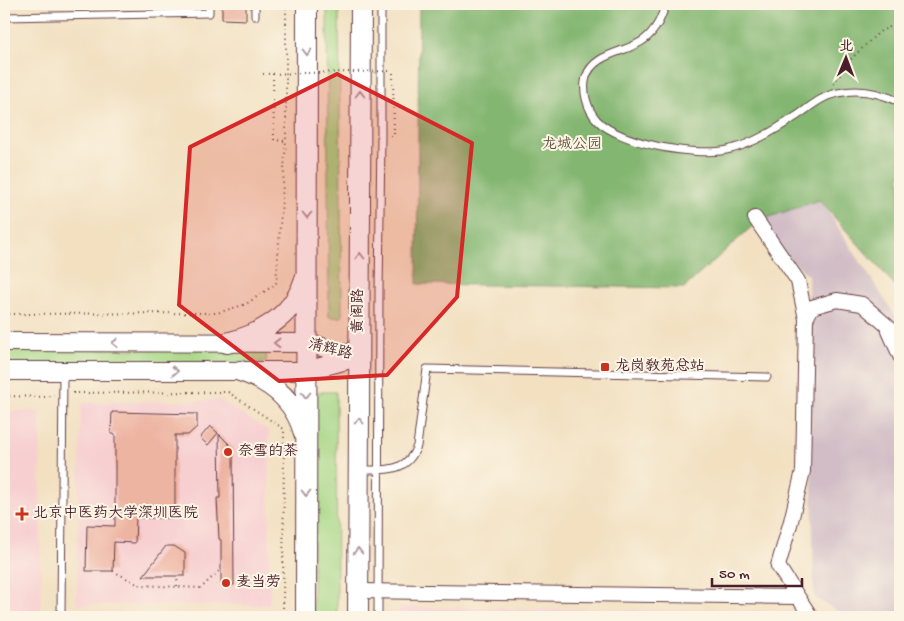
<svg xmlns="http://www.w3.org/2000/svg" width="904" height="621" font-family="'Gochi Hand','LXGW WenKai TC',sans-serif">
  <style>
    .built { fill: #f7cfd1 }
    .industrial { fill: #d2bdc6 }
    .green { fill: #a4d583; stroke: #777a57 }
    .forest { fill: #83b671; stroke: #666a4e }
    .building { fill: #eeb4a2 }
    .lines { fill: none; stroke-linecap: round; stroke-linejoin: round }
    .service-casing { stroke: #633c42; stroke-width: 9 }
    .minor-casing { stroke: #633c42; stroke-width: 16 }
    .tertiary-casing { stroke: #633c42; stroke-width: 20 }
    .secondary-casing { stroke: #633c42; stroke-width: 22 }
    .path { stroke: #633c42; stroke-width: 2; stroke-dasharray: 1 4; stroke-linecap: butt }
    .service { stroke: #fff; stroke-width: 7 }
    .minor { stroke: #fff; stroke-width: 14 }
    .tertiary { stroke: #fff; stroke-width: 18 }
    .secondary { stroke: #fff; stroke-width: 20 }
    .path-bridge { stroke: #633c42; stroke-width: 2; stroke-dasharray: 1 4; stroke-linecap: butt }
    .oneway { stroke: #ae9aa0 }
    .marked { fill: #d62828; fill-opacity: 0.2; stroke: #d62828; stroke-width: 4; stroke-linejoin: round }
    .poi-dot { fill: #c8321e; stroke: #fcf5e5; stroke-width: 2 }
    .labels { text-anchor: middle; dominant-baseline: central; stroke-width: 4; stroke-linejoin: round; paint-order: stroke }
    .park-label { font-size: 15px; fill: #655645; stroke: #fcf5e5 }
    .street-label { font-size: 15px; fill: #4a1f2b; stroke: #fcf5e5 }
    .poi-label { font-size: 15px; fill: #4a1f2b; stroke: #fcf5e5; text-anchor: start }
  </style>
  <rect width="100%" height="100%" fill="#fcf5e5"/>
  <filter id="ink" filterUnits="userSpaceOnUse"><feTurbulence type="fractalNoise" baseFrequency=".02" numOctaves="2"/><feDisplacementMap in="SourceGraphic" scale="10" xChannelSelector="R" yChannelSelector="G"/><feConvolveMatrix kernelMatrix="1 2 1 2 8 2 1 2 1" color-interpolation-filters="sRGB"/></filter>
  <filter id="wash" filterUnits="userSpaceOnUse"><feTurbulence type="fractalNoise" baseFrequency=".0096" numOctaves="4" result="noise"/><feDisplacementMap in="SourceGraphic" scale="20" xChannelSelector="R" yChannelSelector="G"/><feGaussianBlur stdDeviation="1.12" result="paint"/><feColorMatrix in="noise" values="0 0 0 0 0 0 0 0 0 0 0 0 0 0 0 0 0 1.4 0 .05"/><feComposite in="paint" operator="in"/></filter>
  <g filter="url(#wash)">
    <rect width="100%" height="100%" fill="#f2e0c1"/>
    <path class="built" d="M220,400L269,431L270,605H76L81,403Z
      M4,411H40L41,617H4Z
      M399,607L795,612L799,617H399Z
      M84,615L275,617H84Z"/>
    <path class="industrial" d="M803,173L894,314L900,318V617H847L814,597L808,275L746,220Z"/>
    <path class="green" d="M327,4H339L342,317H329Z
      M4,349H267L266,362L4,364Z
      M313,392H336L337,617H313Z"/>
    <path class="forest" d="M419,4H900V291L819,200L758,221L684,288L417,284Z"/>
    <g id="blocks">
      <path class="building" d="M222,4H246V20L222,19Z
        M112,412L197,414V427L188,435H175V518H136L135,543L114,542L113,571H86L87,525L115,526V434H111Z
        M210,426L218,433L208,445L200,438Z
        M219,434L233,448L234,585H221V540L219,539L217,498H220Z
        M166,546H174L185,553V576H143Z"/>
    </g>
  </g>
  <g filter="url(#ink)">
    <use href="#blocks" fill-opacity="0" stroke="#633c42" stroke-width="1"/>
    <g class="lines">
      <g class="service-casing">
        <path id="service" d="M666,4C661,18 657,29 645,39C628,53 594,52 586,77C582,91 587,109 597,120C619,144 700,158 731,149C754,143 775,130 795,117C809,108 821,96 838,93C859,88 881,93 900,102
          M255,16V4
          M4,17L209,13V4
          M361,470C385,470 407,473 417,446L427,369L767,377
          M61,617L63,372
          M378,617L379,291L381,136V4"/>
      </g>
      <g class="minor-casing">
        <path id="minor" d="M755,218L798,281L806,319L803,471L791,521L778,566L798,597
          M806,319L812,307L837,300L862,304L900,337
          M889,331L900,356
          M358,591L798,597L811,617"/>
      </g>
      <g class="tertiary-casing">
        <path id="tertiary" d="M4,342L307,343L359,357
          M4,371H306L358,357"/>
      </g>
      <g class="secondary-casing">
        <path id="secondary" d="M227,343C262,334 294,315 305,279
          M240,371C271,381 295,400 304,433
          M306,617L307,4
          M358,617L361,4"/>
      </g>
      <path class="path" d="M273,74L274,140L285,141
        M834,84L849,61L879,32L900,22
        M391,136H394L393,71
        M4,314L217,313L246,304L276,284L286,141V4
        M73,393L228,392L284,429L283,617
        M4,396L46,397L54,395
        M113,571L139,585L201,588L221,569
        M177,586L178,576"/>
      <use href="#service" class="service"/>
      <use href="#minor" class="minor"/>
      <use href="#tertiary" class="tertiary"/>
      <use href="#secondary" class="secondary"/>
      <path class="path-bridge" d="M263,74L393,71"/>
    </g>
    <defs><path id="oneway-chevron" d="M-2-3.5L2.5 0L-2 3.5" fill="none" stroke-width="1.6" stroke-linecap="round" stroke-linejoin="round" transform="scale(1.25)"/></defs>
    <g class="oneway">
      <use href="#oneway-chevron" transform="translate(307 52) rotate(90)"/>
      <use href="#oneway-chevron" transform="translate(360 94) rotate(-90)"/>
      <use href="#oneway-chevron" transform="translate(307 215) rotate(90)"/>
      <use href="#oneway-chevron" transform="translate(360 256) rotate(-90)"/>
      <use href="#oneway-chevron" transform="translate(115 343) rotate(-180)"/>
      <use href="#oneway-chevron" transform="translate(277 343) rotate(180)"/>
      <use href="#oneway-chevron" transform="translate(175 371)"/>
      <use href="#oneway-chevron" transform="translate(306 395) rotate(90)"/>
      <use href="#oneway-chevron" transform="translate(359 421) rotate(-90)"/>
      <use href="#oneway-chevron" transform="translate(306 493) rotate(90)"/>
      <use href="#oneway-chevron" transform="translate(358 551) rotate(-90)"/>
    </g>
  </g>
  <path class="marked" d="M337,74L472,143L457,297L387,375L279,381L179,305L190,147Z"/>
  <g class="poi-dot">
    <rect x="600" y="362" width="10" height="10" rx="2.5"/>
    <circle cx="228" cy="452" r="5"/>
    <path d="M19.5 506.5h5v5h5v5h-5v5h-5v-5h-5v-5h5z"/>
    <circle cx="226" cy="583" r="5"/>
  </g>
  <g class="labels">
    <g class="park-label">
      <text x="572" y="145">龙城公园</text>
    </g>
    <g class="street-label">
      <text transform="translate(359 311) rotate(-90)">黄阁路</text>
      <text transform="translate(330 350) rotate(14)">清辉路</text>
    </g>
    <g class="poi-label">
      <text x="615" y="367">龙岗教苑总站</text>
      <text x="238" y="452">奈雪的茶</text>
      <text x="33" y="514">北京中医药大学深圳医院</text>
      <text x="236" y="583">麦当劳</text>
    </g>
  </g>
  <rect width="904" height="621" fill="none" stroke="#fcf5e5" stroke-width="20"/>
  <g transform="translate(846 58) rotate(1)" stroke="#fcf5e5" stroke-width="4" paint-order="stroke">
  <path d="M0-4L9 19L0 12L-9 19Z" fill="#4a1f2b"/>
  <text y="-8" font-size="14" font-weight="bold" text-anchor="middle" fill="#4a1f2b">北</text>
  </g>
  <path d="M712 578v8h90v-8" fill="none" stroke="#4a1f2b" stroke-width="2.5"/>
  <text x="719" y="578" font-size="15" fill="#4a1f2b" stroke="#fcf5e5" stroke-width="4" paint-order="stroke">50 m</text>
</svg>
